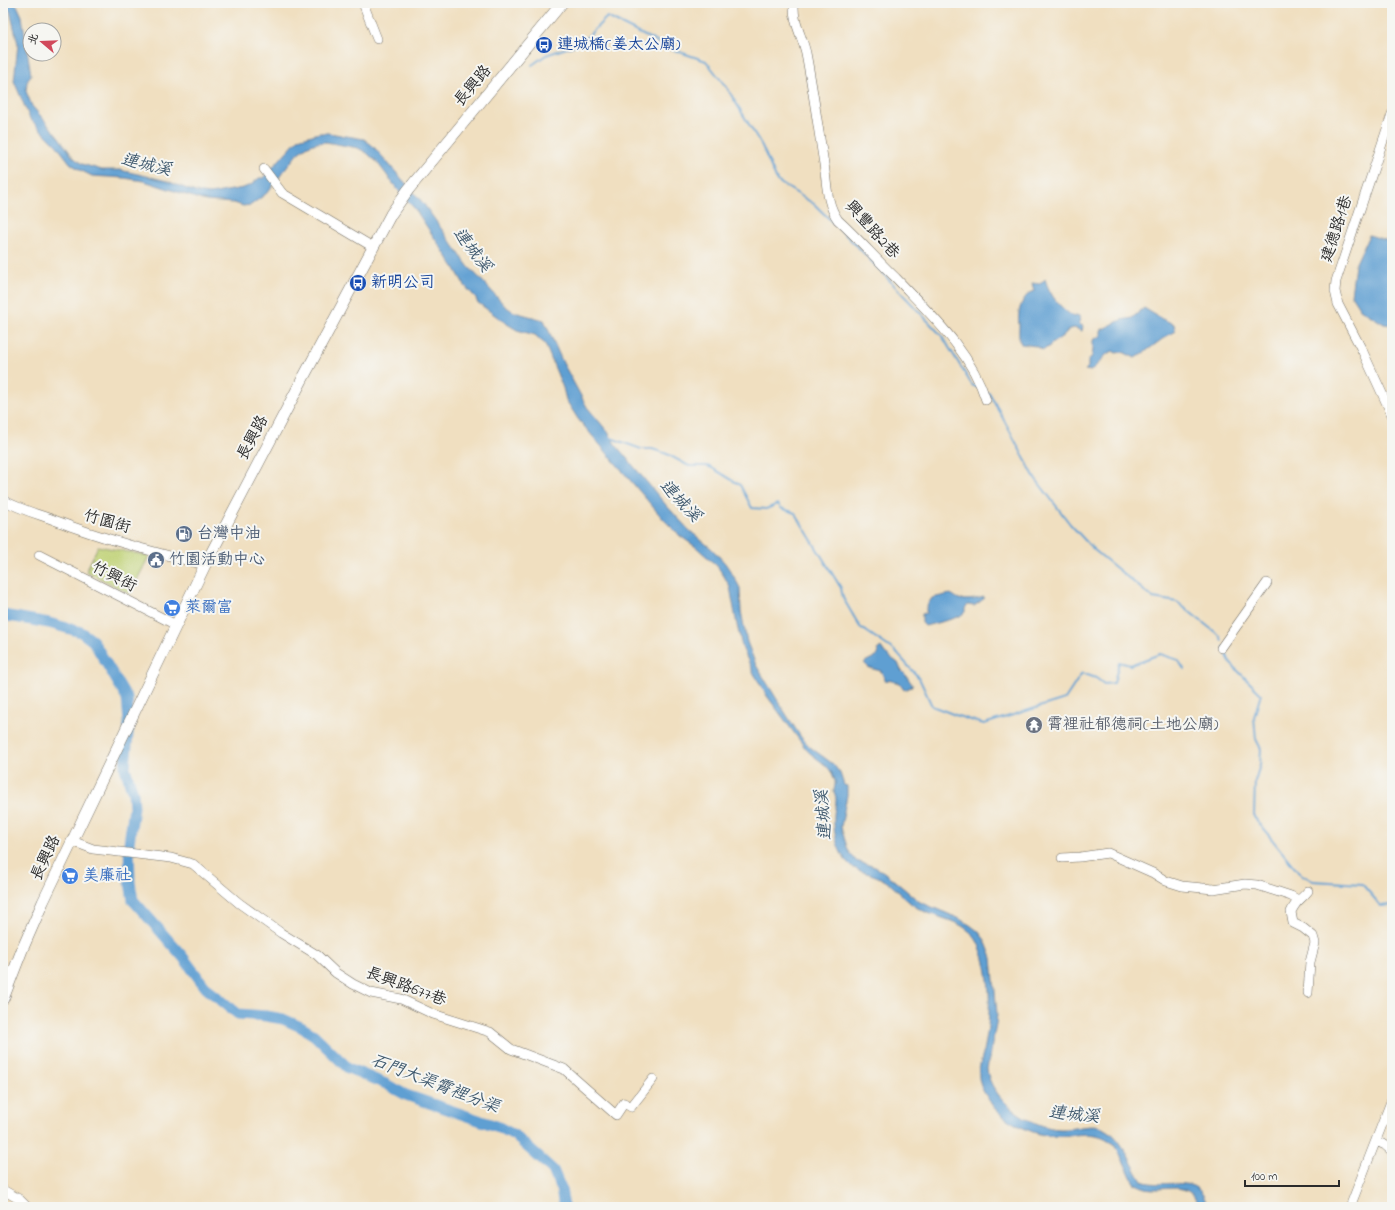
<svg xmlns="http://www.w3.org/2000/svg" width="1395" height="1210" font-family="'Indie Flower','LXGW WenKai TC',sans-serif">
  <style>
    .green { fill: #bfd174; stroke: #757e50 }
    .water { fill: #5e9fd2; stroke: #44657e }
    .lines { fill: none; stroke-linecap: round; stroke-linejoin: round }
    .stream { stroke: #5e9fd2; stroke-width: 2 }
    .river { stroke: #5e9fd2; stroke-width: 11 }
    .minor-casing { stroke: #706a5f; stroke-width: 10 }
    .major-casing { stroke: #706a5f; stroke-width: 12 }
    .minor { stroke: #fff; stroke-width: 9 }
    .major { stroke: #fff; stroke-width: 11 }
    .labels { text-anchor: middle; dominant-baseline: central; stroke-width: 4; stroke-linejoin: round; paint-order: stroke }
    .transit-label { font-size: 16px; fill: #164399; stroke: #f6f6f2; text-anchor: start }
    .street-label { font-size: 16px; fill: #2b2b2b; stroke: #f6f6f2 }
    .service-label { font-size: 16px; fill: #4e5e75; stroke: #f6f6f2; text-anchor: start }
    .shop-label { font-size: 16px; fill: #366cbe; stroke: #f6f6f2; text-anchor: start }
    .worship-label { font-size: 16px; fill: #5b616d; stroke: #f6f6f2; text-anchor: start }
    .water-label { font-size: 17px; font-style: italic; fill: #3f596e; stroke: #f6f6f2 }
  </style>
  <rect width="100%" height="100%" fill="#f6f6f2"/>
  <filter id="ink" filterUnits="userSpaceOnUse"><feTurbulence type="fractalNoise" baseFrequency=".025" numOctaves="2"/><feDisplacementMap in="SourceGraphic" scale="8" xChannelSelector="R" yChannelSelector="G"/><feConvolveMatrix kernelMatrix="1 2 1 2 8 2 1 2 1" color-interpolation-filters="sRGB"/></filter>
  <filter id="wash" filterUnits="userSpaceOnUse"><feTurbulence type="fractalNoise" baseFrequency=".012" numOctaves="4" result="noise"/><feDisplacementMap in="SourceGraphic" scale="16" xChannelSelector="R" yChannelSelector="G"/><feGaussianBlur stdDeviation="0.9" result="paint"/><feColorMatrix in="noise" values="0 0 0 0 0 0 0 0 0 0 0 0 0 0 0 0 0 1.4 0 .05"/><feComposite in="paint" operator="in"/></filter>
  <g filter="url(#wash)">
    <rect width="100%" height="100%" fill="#f0dfc0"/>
    <path class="green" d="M98,546L149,556L130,594L86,571Z"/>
    <path class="water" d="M3,3H14L17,5L22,16L31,75L27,82L26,91L32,106L58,136L73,157L82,164L102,170H120L151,177L167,181L195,192L210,194L243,188L251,185L259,178H263L298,139L319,133H329L364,139L373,146L423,203L468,266L487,286L505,306L514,312L544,320L563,363L587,407L608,432L615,444L666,505L689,530L712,549L725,563L733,575L740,588L741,611L747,642L756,665L786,714L801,737L810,747L833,764L840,773L844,785L847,786V795L841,827L848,850L856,861L875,867L884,872L920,902L958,918L970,925L978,931L985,940L992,958L997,1014L996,1025L987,1069C990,1099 1031,1128 1060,1129C1075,1130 1091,1122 1105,1129C1122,1137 1132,1166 1142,1181C1164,1190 1201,1170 1207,1207H1198C1198,1203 1197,1201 1195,1198C1184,1181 1162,1192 1146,1188C1142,1187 1138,1185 1134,1183C1130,1175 1119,1150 1113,1144C1096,1127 1071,1138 1050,1136C1031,1134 1003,1120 992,1105C988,1098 982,1091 980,1083C976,1070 983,1058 985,1046C991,1016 992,973 979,945C967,917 935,921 913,905C902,897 894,885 882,879C872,873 859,873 850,865C837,853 833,832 834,815C834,810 836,805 836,799C836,796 834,793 834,790C835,786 836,782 834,778C830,764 814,759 806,749L767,696L753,672L742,647L737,625L730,587L724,576L717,566L696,547L680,536L664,520L578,419L566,400L563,388L545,344L535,335L517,330L507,324L477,302L476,298L465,286L454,267L415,209L398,190L377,162L367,153L358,148L326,142L316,143L308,146L298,153L267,193L251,205L243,206L234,203L206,201L196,198L144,181L124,178L92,176L80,170L70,163L57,146L30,119L14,81L18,44L10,11Z
      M1369,235L1392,242V325L1384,324L1360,309L1351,295L1355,265Z
      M1045,279C1050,296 1060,308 1074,317L1077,315L1080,317L1079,324L1083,326L1082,331L1075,328L1069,329C1064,336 1060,338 1054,342C1050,345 1048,348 1043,350L1036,346L1021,344C1018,338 1019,332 1019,325C1017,313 1021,296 1034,291L1032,283L1040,284Z
      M1144,308L1162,319L1174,324L1175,331C1160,339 1150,350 1135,358L1123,352L1116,353L1113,351L1107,354L1091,371L1085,370L1088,367V361L1092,356L1093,349V340L1101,336V330L1121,320L1132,318Z
      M950,594C954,595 956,598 959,599C967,601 976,599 984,597L985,598L974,606L968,605L965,608V612L960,616L952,619L925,626L922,623V614L926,613V607L932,598Z
      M881,647L885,653L898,663L901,670L906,675L913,686L904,690L899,683L888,680L886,681L881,671L869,668L864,663C868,659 876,658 879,653L877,650Z"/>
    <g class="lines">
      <path class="stream" d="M532,65L546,55L581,43L607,17L671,49L706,61L727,88L762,146L777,181L814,204L859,248L942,336L972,385L979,388
        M986,392L990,394L1035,478L1070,524L1093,549L1153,598L1177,602L1220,636L1222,641
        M611,438L641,449H652L667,454L689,466H707L712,468L740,485L752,508L766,509L778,504L781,508L795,513L841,588L843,598L860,627L895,651L919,678L932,706L958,716L984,724L1065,699L1082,673L1096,678L1104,684L1114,683L1119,662L1130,665L1160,654L1178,660L1184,669
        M1224,647L1230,663L1261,694L1254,717L1256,739L1261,749L1260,765L1255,781L1254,817L1299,873L1313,881L1362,884L1381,906L1392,905"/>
      <path class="river" d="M3,615L49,623L81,632L93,641L127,698L129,722L125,768L133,793L134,807L129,843L130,882L133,900L183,957L206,988L238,1014L266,1016L283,1019L301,1027L314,1035L348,1068L386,1084L406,1095L499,1127L514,1135L553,1170L561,1189L564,1207"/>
    </g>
  </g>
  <g filter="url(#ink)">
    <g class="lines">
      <g class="minor-casing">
        <path id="minor" d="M363,3L377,39
          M794,3C793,24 802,35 806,53C813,90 818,127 824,164C827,183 826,203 838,220C858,238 876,259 896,278C930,314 971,351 986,400
          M1392,114L1336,281L1335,291L1338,304L1363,352L1392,415
          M264,169L282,193L373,247
          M3,500C19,509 37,514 54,520C103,539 154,552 205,565
          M39,555L176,625
          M1221,648L1267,583
          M72,841L93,849L171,858L193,864L239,903L281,933L317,955L336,973L353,984L371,993L401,999L433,1014L490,1032L511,1049L564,1069L616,1115L624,1103L631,1107L653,1079
          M1062,858L1080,857L1108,853L1153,873L1166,881L1182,886L1213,889L1245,884L1257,885L1291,896L1298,900
          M1308,993L1310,962L1315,943L1313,936L1303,928L1293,923L1291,912C1296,900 1301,900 1308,891
          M1376,1141L1385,1145L1392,1151
          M3,1190L19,1199L27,1207
          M1350,1207L1392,1099"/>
      </g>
      <g class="major-casing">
        <path id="major" d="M3,999L22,950L43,902L205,565L302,380L391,214L408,190L562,3"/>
      </g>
      <use href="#minor" class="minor"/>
      <use href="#major" class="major"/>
    </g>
  </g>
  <defs>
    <g id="bus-disc" transform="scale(0.9)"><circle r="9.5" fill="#1a4fb4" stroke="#f6f6f2"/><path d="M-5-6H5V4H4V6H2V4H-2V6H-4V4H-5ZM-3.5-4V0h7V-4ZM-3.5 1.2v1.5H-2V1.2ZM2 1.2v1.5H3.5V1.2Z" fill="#fff"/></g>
    <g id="fuel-disc" transform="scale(0.9)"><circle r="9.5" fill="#5c6f8a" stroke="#f6f6f2"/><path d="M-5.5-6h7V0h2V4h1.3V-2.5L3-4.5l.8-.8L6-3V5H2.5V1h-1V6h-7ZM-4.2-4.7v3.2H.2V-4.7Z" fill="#fff"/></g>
    <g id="civic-disc" transform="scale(0.9)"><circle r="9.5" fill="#5c6f8a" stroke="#f6f6f2"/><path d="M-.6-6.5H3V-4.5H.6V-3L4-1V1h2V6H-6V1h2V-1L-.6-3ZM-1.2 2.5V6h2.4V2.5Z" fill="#fff"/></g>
    <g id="supermarket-disc" transform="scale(0.9)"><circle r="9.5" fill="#3f7fe0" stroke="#f6f6f2"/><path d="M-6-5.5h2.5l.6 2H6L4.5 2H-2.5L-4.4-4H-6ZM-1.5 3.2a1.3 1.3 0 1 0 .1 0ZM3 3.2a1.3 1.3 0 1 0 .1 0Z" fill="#fff"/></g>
    <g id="temple-disc" transform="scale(0.9)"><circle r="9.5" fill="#6b7280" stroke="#f6f6f2"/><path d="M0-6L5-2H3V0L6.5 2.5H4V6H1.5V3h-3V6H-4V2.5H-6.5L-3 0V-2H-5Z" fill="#fff"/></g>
  </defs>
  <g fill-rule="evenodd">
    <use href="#bus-disc" x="544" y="45"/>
    <use href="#bus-disc" x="358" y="283"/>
    <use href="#fuel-disc" x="184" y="534"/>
    <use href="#civic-disc" x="156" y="560"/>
    <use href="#supermarket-disc" x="172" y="608"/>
    <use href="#temple-disc" x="1034" y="725"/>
    <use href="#supermarket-disc" x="70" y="876"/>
  </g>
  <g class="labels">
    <g class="transit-label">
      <text x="557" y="45">連城橋(姜太公廟)</text>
      <text x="371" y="283">新明公司</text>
    </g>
    <g class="street-label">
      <text transform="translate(473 86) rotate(-50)">長興路</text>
      <text transform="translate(1337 229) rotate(-72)">建德路1巷</text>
      <text transform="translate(872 230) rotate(48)">興豐路2巷</text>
      <text transform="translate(253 438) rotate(-62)">長興路</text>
      <text transform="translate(107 522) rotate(16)">竹園街</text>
      <text transform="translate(114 577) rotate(27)">竹興街</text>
      <text transform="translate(46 858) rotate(-65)">長興路</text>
      <text transform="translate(406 987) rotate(20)">長興路677巷</text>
    </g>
    <g class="service-label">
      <text x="197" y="534">台灣中油</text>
      <text x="169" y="560">竹園活動中心</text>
    </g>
    <g class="shop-label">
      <text x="185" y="608">萊爾富</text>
      <text x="83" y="876">美廉社</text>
    </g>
    <g class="worship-label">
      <text x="1047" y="725">霄裡社郁德祠(土地公廟)</text>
    </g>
    <g class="water-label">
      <text transform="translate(146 165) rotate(13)">連城溪</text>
      <text transform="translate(472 250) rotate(52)">連城溪</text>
      <text transform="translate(680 501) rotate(46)">連城溪</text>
      <text transform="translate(824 815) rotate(-95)">連城溪</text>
      <text transform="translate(435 1084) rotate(21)">石門大渠霄裡分渠</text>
      <text transform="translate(1074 1115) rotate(5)">連城溪</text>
    </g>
  </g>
  <rect width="1395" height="1210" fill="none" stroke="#f6f6f2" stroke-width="16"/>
  <g transform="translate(42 42) rotate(289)"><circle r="19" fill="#f6f6f2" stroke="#a5a5a2"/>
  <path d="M0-3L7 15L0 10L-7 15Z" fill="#d1495b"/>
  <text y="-6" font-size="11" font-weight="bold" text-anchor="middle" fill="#2b2b2b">北</text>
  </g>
  <path d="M1245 1180v6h94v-6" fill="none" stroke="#2b2b2b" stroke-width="2"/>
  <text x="1251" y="1180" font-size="12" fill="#2b2b2b" stroke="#f6f6f2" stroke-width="3" paint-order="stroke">100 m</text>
</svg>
